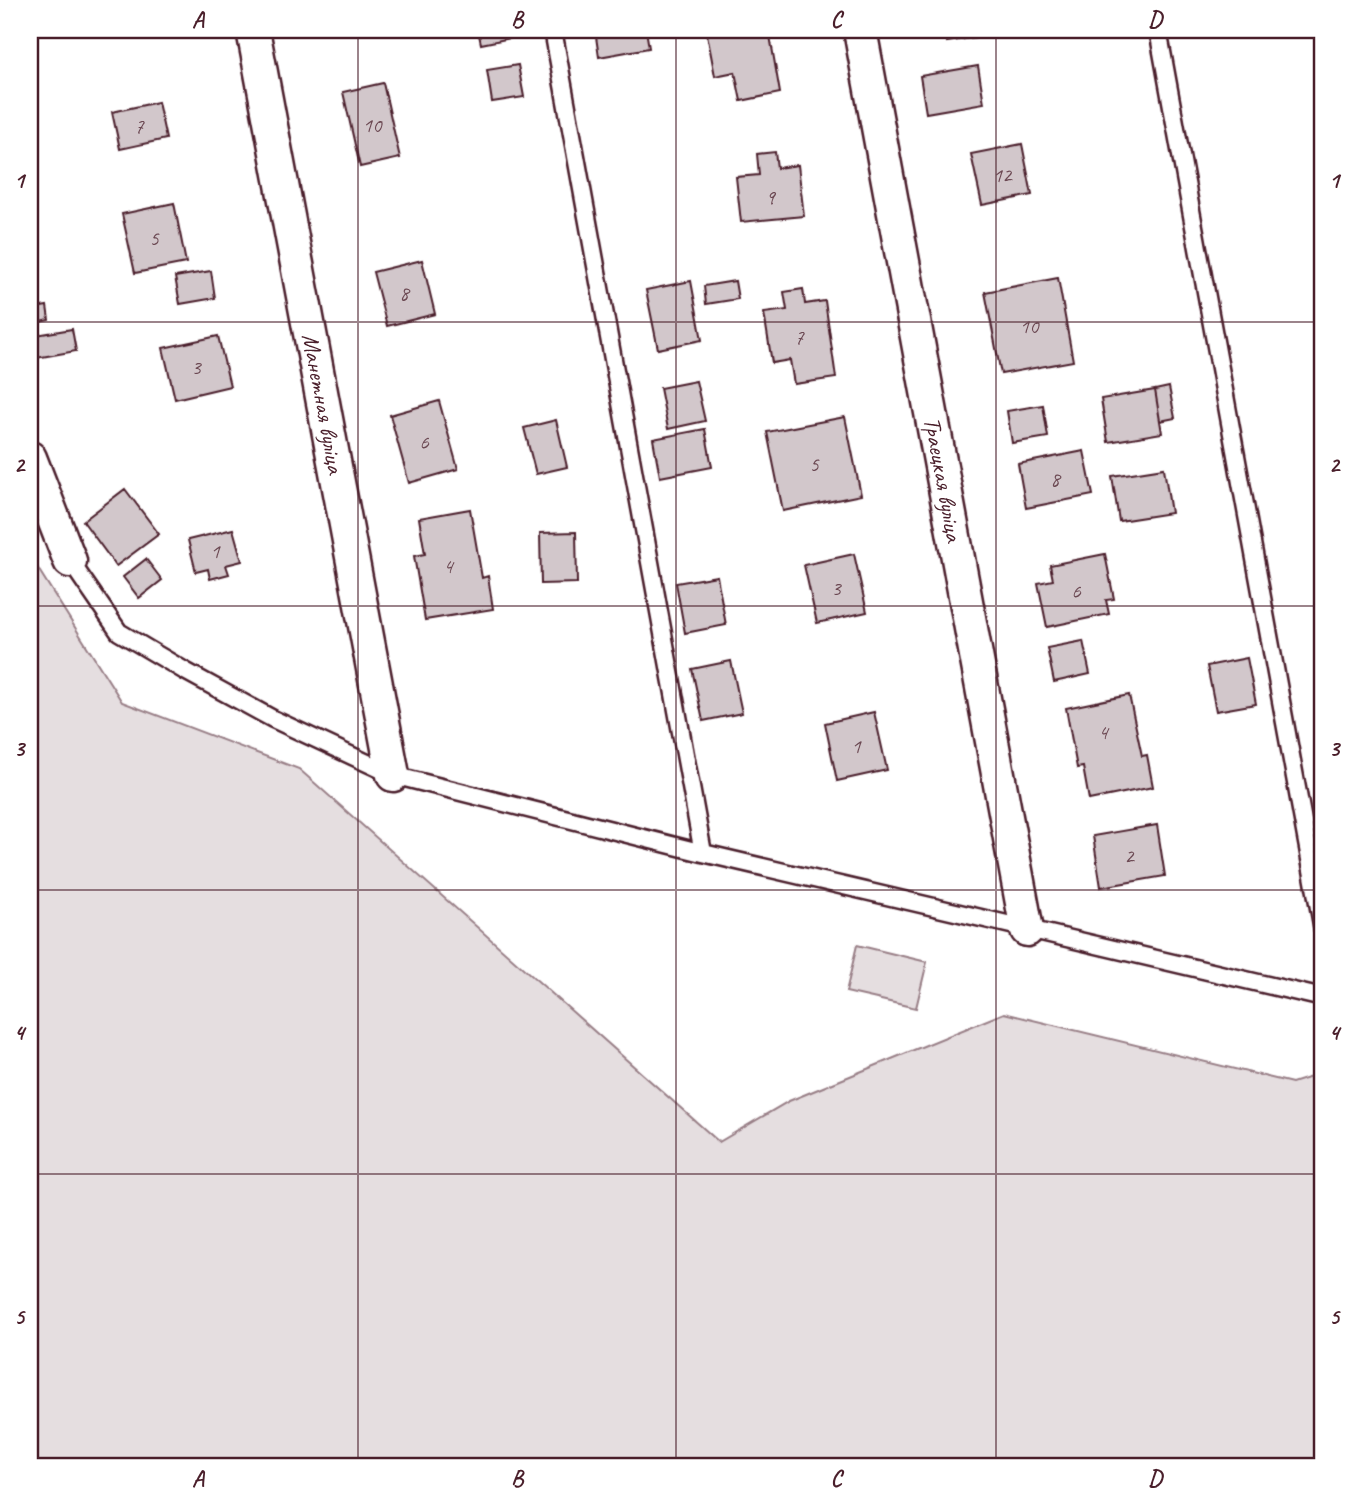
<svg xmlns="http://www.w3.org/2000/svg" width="1353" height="1497" font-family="Caveat,sans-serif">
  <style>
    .green { fill: #e5dee0; stroke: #987e86; stroke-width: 2 }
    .building { fill: #d2c7cb; stroke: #4a1f2b; stroke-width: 2 }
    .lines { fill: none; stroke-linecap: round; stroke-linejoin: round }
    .service-casing { stroke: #4a1f2b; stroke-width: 21 }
    .minor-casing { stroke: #4a1f2b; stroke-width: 37 }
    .service { stroke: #fff; stroke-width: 16 }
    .minor { stroke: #fff; stroke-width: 32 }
    .grid { fill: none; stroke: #4a1f2b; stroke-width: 2; stroke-opacity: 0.55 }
    .labels { text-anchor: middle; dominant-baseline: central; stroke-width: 7; stroke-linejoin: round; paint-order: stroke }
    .number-label { font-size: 21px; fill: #6c4953 }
    .street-label { font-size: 24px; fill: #4a1f2b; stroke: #fff }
    .neatline { fill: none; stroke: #4a1f2b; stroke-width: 2.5 }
    .grid-label { font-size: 23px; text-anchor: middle; font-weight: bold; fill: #4a1f2b }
  </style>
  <rect width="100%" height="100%" fill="#fff"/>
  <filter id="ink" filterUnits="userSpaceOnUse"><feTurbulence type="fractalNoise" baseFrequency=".0143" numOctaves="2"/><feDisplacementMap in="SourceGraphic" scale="14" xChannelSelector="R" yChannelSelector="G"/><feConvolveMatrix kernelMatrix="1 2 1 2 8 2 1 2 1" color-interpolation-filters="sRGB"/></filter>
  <g filter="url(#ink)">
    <path class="green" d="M30,556L122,702L299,769L719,1142L789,1101L1004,1013L1292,1083L1323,1073V1467H30Z
      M857,945L927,962L916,1008L846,992Z"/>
    <path class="building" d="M148,30H171L149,34Z
      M478,30H510L511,38L481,44Z
      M595,30H646L649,48L599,57Z
      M724,30H769L780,93L741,101L735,72L715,76L707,34L724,32Z
      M945,30H1017L947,42Z
      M518,65L524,97L492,102L487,70Z
      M978,66L984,103L926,113L920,76Z
      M383,83L400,158L360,167L343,92Z
      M158,102L166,139L120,149L112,112Z
      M1022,144L1032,195L982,205L971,154Z
      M775,152L777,168L798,165L804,216L741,222L736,177L759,175L757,154Z
      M174,203L186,263L135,273L122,214Z
      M422,260L435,314L387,326L373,272Z
      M211,271L215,298L180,304L175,277Z
      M1058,278L1073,361L1001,374L985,292Z
      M691,281L702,340L658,349L646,290Z
      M735,281L738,299L706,304L704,286Z
      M803,289L805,304L825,301L836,378L794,384L790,360L772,363L764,313L787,310L784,292Z
      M47,306L49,320L30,324V309Z
      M72,329L76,351L30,359V336Z
      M218,336L230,386L175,399L163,348Z
      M696,381L705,421L668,429L660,388Z
      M1169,387L1175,418L1160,421L1155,390Z
      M1155,390L1162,433L1108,442L1101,399Z
      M439,401L458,469L409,483L390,415Z
      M1043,405L1048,437L1012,443L1007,411Z
      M845,417L861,495L783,511L767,432Z
      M556,420L567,467L536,474L524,428Z
      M705,429L712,467L660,477L653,439Z
      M1084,451L1093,495L1026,508L1018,464Z
      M1164,468L1171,513L1119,521L1112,476Z
      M125,489L159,534L116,566L83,521Z
      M470,509L482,578L488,576L493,609L425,620L414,556L425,554L419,518Z
      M233,529L242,561L226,565L229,574L210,579L208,569L196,572L188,540Z
      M576,532L577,583L541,584L540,533Z
      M854,554L867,612L817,623L804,565Z
      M1105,554L1114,599L1106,600L1109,614L1047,627L1038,583L1053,580L1050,565Z
      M146,559L162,580L139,598L123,577Z
      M717,576L726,625L685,633L676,583Z
      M1083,641L1090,674L1054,682L1047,648Z
      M1247,658L1256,704L1216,711L1207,666Z
      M731,661L742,713L703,721L692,669Z
      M1129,695L1142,756L1147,755L1153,787L1089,800L1083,767L1077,768L1066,708Z
      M874,712L887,770L837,781L825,723Z
      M1157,825L1165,876L1101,887L1093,836Z"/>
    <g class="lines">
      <g class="service-casing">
        <path id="service" d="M553,30L703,853
          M1158,30L1323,930
          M68,558L119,632L185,671L273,719L393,775L703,853L1323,998"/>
      </g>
      <g class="minor-casing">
        <g id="minor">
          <path id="s1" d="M253,30L393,775"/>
          <path id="s2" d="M860,30L1027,930"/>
          <path d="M30,458L70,561"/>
        </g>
      </g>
      <use href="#service" class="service"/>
      <use href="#minor" class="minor"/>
    </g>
  </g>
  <path class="grid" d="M358,30V1467M676,30V1467M996,30V1467M30,322H1323M30,606H1323M30,890H1323M30,1174H1323"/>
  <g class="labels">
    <g class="number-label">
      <text x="372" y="125">10</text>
      <text x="139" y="126">7</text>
      <text x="1002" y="175">12</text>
      <text x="770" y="197">9</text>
      <text x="154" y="238">5</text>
      <text x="404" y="293">8</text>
      <text x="1029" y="326">10</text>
      <text x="799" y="337">7</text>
      <text x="196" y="367">3</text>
      <text x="424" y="442">6</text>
      <text x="814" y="464">5</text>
      <text x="1055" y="479">8</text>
      <text x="215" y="551">1</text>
      <text x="448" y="566">4</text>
      <text x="836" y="588">3</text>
      <text x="1076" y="591">6</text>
      <text x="1103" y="732">4</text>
      <text x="856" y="746">1</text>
      <text x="1129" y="856">2</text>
    </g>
    <g class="street-label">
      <text stroke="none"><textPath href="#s1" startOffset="380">Манетная вуліца</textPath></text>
      <text stroke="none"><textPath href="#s2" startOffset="457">Траецкая вуліца</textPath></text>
    </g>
  </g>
  <rect width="1353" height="1497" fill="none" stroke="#fff" stroke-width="77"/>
  <rect x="38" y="38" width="1276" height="1420" class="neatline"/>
  <g class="grid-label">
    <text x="198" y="27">A</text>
    <text x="517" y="27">B</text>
    <text x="836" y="27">C</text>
    <text x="1155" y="27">D</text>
    <text x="19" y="188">1</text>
    <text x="1334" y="188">1</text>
    <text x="19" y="472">2</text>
    <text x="1334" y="472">2</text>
    <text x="19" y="756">3</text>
    <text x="1334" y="756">3</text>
    <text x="19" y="1040">4</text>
    <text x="1334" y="1040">4</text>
    <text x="19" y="1324">5</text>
    <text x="1334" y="1324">5</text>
    <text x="198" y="1486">A</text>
    <text x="517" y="1486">B</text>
    <text x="836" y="1486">C</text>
    <text x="1155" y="1486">D</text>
  </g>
</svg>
